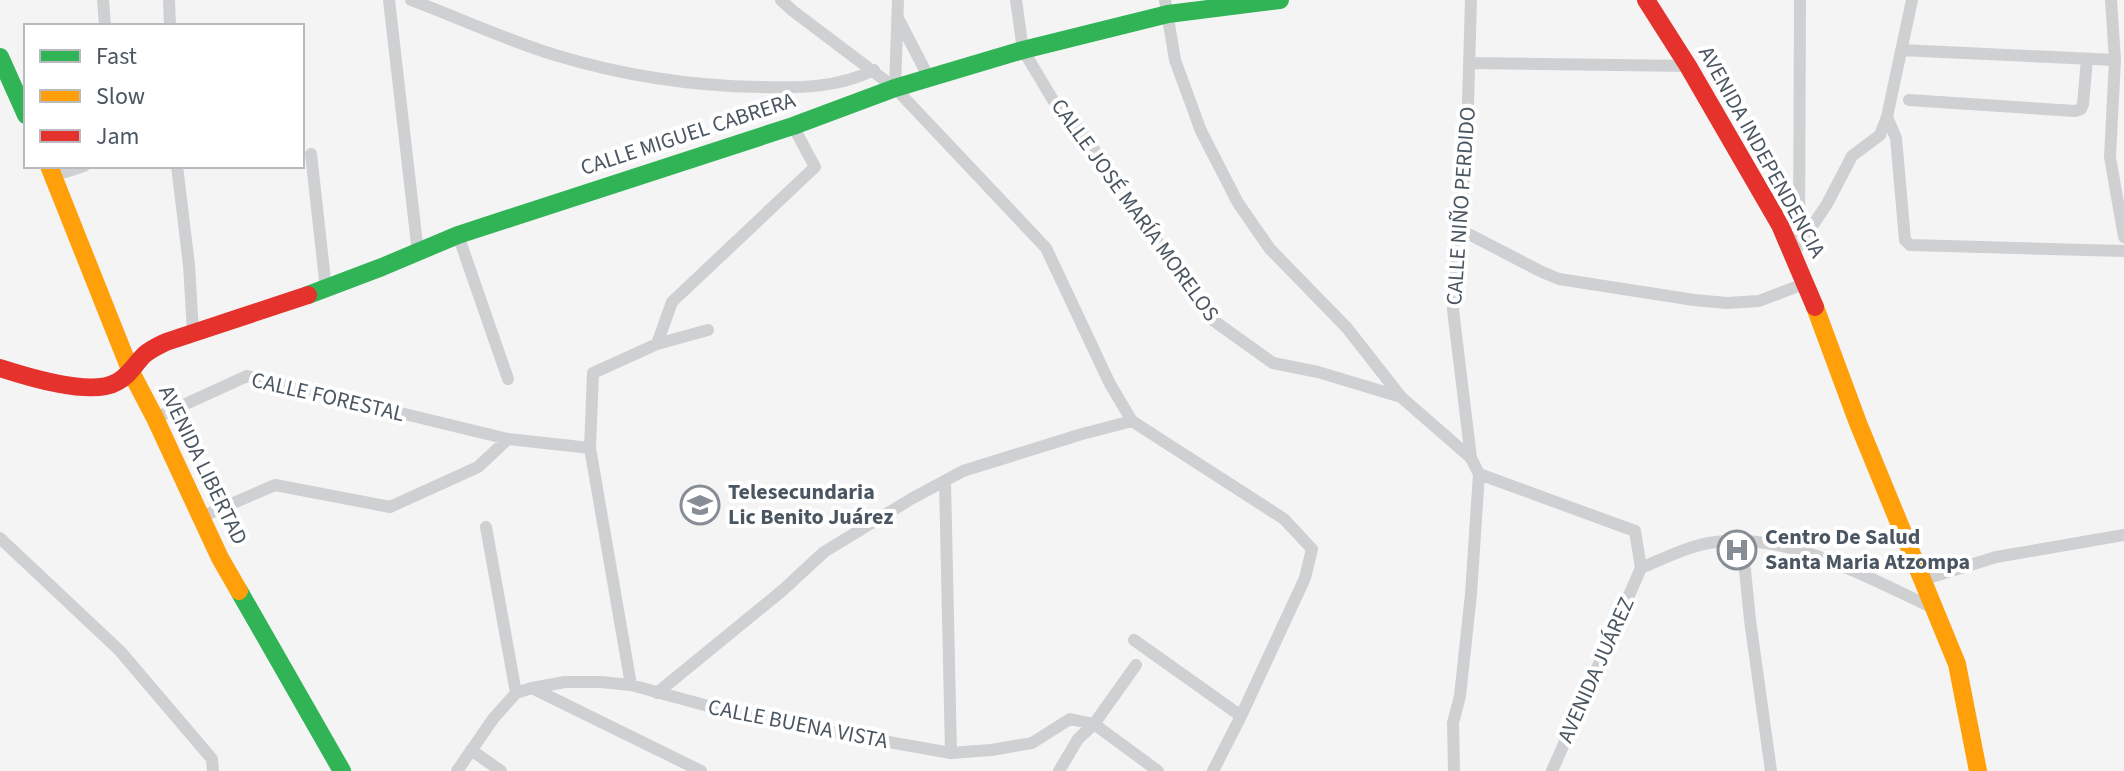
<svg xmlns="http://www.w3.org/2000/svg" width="2124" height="771" font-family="'Source Sans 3',sans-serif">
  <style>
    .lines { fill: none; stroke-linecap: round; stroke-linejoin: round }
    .street { stroke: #ced0d2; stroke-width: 12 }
    .fast { stroke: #30b455; stroke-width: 18 }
    .slow { stroke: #ff9f0a; stroke-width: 18 }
    .jam { stroke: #e5322d; stroke-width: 18 }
    .labels { text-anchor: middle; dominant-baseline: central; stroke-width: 8; stroke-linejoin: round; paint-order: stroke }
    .street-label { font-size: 22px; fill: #4a5661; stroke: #fff }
    .poi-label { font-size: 22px; font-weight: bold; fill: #4a5661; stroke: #fff; text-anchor: start }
  </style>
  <rect width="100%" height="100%" fill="#f4f4f4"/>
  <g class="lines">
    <path class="street" d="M103,0L105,26
      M169,0L170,26
      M389,0L418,253
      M411,0C459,18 506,40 555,55C621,75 691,86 760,87C799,88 838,88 874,70
      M781,0L793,11L895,88L1046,248L1110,384L1132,421L1284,519L1312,549L1305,578L1241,716L1213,771
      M1016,0L1023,50L1053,100L1084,135L1210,318L1273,363L1318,372L1401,397
      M1165,0L1175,60L1201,131L1238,203L1270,249L1347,328L1401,397L1471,458L1479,474L1471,594L1460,696L1453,723L1454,771
      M1471,0L1467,136L1453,310L1471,458
      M2111,0L2115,60L2110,157L2124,237
      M899,20L929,78
      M1901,50L2115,60
      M1469,63L1688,66
      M895,88L898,0
      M1909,100L2075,111L2081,109L2083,104L2087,59
      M1887,117L1896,138L1905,240L1910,245L2124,251
      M311,154L326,289
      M177,166L189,265L193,332
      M53,176L84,166
      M1459,229L1542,272L1559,279L1694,300L1727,303L1759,301L1806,283
      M458,235L508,379
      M1799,245L1800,0
      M1799,246L1827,204L1852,156L1880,135L1887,117L1912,0
      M657,344L672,302L815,167L793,126
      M155,418L247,376L508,439
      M1479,474L1635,531L1641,568C1665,558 1690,545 1716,542C1791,532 1869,579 1936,609
      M945,481L951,753
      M201,517L275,485L390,507L478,467L508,439L590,448
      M486,527L516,693
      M0,538L120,651L212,759L213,771
      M1742,540L1750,620L1771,771
      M1922,580L1996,557L2124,535
      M1134,640L1241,716
      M631,685L590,448L593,373L657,344L708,330
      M532,688L701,771
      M657,693L783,590L824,552L911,499L963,471L1082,434L1132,421
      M471,750L501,771
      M457,771L493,719L516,693L532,688L565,682H601L631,685L752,718L951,753L991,750L1032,743L1070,719L1094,724L1158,771
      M1059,771L1078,739L1094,724L1136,665
      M1552,771L1641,568"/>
    <path class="fast" d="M0,57L26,115
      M308,295L382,267L458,235L793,126L895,88L1023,50L1168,14L1280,0
      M239,591L342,771"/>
    <path class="slow" d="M49,166L131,372L155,418L220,558L239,591
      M1815,307L1858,423L1957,664L1978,771"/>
    <path class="jam" d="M1646,0L1688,66L1780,225L1815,307
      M0,368C28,377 91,397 117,382C129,376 135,364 144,355C151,349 158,346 166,342L308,295"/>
  </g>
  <defs>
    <g id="school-ring" transform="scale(2)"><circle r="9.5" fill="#fff" stroke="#868d94" stroke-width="1.5"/><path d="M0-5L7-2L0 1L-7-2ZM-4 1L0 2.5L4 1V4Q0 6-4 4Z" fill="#868d94"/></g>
    <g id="hospital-ring" transform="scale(2)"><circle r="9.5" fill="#fff" stroke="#868d94" stroke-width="1.5"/><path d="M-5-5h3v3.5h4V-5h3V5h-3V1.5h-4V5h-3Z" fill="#868d94"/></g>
  </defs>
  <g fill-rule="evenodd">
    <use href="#school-ring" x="700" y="505"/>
    <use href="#hospital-ring" x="1737" y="550"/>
  </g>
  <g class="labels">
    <g class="street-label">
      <text transform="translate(688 134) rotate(-18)">CALLE MIGUEL CABRERA</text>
      <text transform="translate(1762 152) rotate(61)">AVENIDA INDEPENDENCIA</text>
      <text transform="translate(1461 206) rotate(-86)">CALLE NIÑO PERDIDO</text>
      <text transform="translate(1135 210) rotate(54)">CALLE JOSÉ MARÍA MORELOS</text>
      <text transform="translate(328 397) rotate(13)">CALLE FORESTAL</text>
      <text transform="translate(203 465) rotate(64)">AVENIDA LIBERTAD</text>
      <text transform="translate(1596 670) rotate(-66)">AVENIDA JUÁREZ</text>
      <text transform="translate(798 724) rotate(11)">CALLE BUENA VISTA</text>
    </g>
    <g class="poi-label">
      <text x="728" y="492">Telesecundaria<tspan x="728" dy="25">Lic Benito Juárez</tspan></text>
      <text x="1765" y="537">Centro De Salud<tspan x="1765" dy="25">Santa Maria Atzompa</tspan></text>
    </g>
  </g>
  <rect x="24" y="24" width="280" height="144" fill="#ffffff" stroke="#b7bbc0" stroke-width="2"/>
  <rect x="40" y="50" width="40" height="12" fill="#30b455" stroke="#b7bbc0" stroke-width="2"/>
  <text x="96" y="64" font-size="24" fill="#4a5661">Fast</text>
  <rect x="40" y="90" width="40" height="12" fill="#ff9f0a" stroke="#b7bbc0" stroke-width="2"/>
  <text x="96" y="104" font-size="24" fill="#4a5661">Slow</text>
  <rect x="40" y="130" width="40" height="12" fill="#e5322d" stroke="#b7bbc0" stroke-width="2"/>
  <text x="96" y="144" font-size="24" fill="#4a5661">Jam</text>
</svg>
